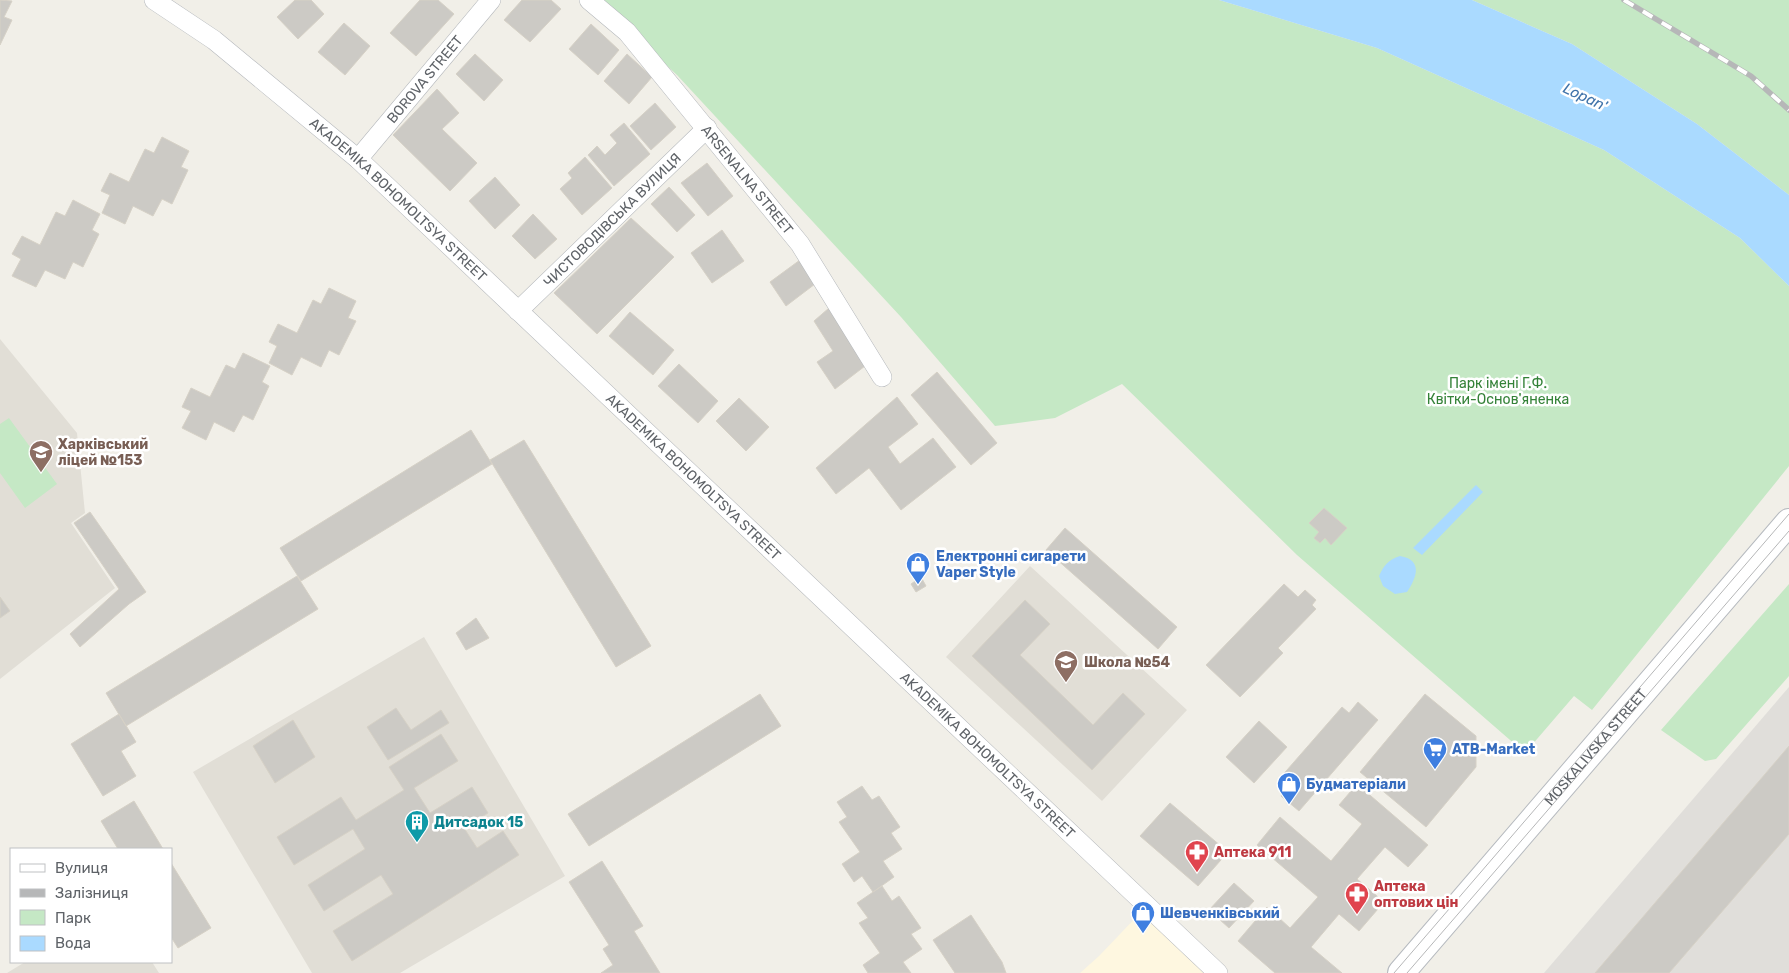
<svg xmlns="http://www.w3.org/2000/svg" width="1789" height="973" font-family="Rubik,sans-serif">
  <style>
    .commercial { fill: #fef7e0 }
    .industrial { fill: #e0deda }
    .education { fill: #e1ded6 }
    .green { fill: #c5e8c5 }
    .water { fill: #aadaff }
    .building { fill: #cccac5; stroke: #d6d1c6 }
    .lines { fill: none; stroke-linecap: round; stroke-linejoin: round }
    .street-casing { stroke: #b5b8bc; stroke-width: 20 }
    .secondary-casing { stroke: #b6babf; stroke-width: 28 }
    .street { stroke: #fff; stroke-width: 19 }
    .secondary { stroke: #fff; stroke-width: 26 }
    .tram { stroke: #b6b7b8; stroke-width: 1 }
    .rail-casing { stroke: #b6b7b8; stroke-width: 5.5 }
    .rail { stroke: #fff; stroke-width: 4; stroke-dasharray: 11; stroke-linecap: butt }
    .labels { text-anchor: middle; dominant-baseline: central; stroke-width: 5; stroke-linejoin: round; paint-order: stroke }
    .street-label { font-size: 14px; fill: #5f6368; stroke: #fff }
    .park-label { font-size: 14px; fill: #348238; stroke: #fff }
    .education-label { font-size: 14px; font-weight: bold; fill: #785e54; stroke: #fff; text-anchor: start }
    .shop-label { font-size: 14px; font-weight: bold; fill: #366cbe; stroke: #fff; text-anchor: start }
    .culture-label { font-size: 14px; font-weight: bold; fill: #0d838f; stroke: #fff; text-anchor: start }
    .health-label { font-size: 14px; font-weight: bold; fill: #be3a42; stroke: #fff; text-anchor: start }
    .water-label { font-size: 15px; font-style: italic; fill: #4174aa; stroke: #fff }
  </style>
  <rect width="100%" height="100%" fill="#f1efe8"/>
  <path class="commercial" d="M1141,912L1208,973H1080L1099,956Z"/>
  <path class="industrial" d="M1789,687V973H1544Z"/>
  <path class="education" d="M0,339L77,433L85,513L71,523L115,588L0,679Z
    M1030,566L1187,710L1102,801L946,657Z
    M424,637L565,876L400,973H312L193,772Z
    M25,962H152L159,973H7Z"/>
  <path class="green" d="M596,0H1219L1377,48L1604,150L1740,238L1789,286V466L1592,710L1574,696L1525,753L1297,555L1122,384L1055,418L995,426L901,317L677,75Z
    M1472,0H1789V195L1697,124L1572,44Z
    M9,418L57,484L25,508L0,473V424Z
    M1789,584V676L1716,759L1705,761L1661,730Z"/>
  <path class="water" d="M1219,0H1472L1572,44L1697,124L1789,195V286L1740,238L1604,150L1377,48Z
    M1476,485L1483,492L1422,555L1413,548Z
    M1400,556C1423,560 1417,577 1407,592L1395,594L1383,586L1379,576C1384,565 1388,560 1400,556Z"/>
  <path class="building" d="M0,0L12,1L4,17L12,20L0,45Z
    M295,0H311L324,14L298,39L277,17Z
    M420,0H438L454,14L416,56L390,33Z
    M522,0H551L561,9L530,42L504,20Z
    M344,23L370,46L345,75L318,52Z
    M591,24L619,50L598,75L569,49Z
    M475,54L503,80L484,101L456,74Z
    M627,54L652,77L629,104L604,81Z
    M437,89L459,113L442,129L477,163L450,191L393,135Z
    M655,103L676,127L651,150L630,126Z
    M624,123L650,154L614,186L588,155L597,146L605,155L617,143L610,135Z
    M162,137L189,151L181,167L188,170L172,204L162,199L153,216L133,206L125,224L102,213L110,195L101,191L110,173L129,182L145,149L154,153Z
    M585,157L612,188L582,215L560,189L572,178L568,173Z
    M707,163L733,196L708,216L681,183Z
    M495,177L520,205L495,229L469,201Z
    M669,187L695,215L677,232L651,204Z
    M73,200L100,214L92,230L99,234L83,267L73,262L65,279L45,270L36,287L12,276L21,259L12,254L22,236L40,245L56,212L65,216Z
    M533,214L557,239L535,259L512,236Z
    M631,218L674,257L597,334L554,293Z
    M722,230L744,261L712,283L691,253Z
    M800,260L815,284L786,306L770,282Z
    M329,288L356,301L348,318L356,321L339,355L329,350L321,367L301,357L292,375L269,363L277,346L269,342L278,324L297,333L313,300L321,304Z
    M829,308L865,366L835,389L817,362L833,351L814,321Z
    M630,312L674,350L653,375L609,336Z
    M243,353L270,366L262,382L269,386L253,420L243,415L234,432L214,422L206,440L182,428L191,411L182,407L191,388L210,397L226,365L235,369Z
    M679,364L718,401L698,423L658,386Z
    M937,372L997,443L971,465L911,395Z
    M897,397L918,424L888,447L900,464L933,438L956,467L901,510L869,468L836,494L816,468Z
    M739,398L769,427L746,451L716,421Z
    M471,430L492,464L301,581L280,548Z
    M524,440L651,646L616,667L490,460Z
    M1324,508L1347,528L1331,545L1325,538L1320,543L1314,538L1319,532L1309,523Z
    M90,512L146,592L129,604L80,647L70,634L119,589L74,523Z
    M1065,528L1177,627L1158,649L1046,550Z
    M297,576L318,609L126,726L106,693Z
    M921,577L926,586L916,592L911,584Z
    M1284,584L1298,597L1305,590L1316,600L1312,605L1316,609L1278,648L1283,653L1240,697L1206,665Z
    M0,597L10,611L0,618Z
    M1025,600L1050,624L1020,655L1093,725L1123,693L1145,714L1092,770L972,656Z
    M476,618L489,638L466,650L456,633Z
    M760,694L781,726L589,846L568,814Z
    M1425,694L1476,736V767L1426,827L1360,772Z
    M1358,702L1378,720L1299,811L1281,796L1289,786L1280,778L1342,707L1349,713Z
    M396,708L411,730L441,710L449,723L388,760L367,727Z
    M119,714L136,742L121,751L136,776L103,796L71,744Z
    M293,720L315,757L275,783L253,746Z
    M1259,721L1287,747L1254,783L1226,757Z
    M441,734L458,761L414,788L430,813L472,787L488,813L464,828L477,848L503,831L519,855L352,961L333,931L393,894L381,875L324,911L308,885L365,849L353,829L294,865L277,837L341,797L356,820L404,790L389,767Z
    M1789,746V834L1669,973H1595Z
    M1357,784L1428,845L1408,867L1385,847L1357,879L1384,902L1359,931L1339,914L1311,947L1342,973H1275L1238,941L1267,907L1290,928L1318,897L1257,845L1280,817L1331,861L1362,824L1339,805Z
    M862,786L872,800L879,796L900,827L891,833L902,849L883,861L894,877L873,892L862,876L854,882L842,864L860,852L839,822L847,817L837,802Z
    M134,801L163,849H118L101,821Z
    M1170,803L1228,852L1198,886L1140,836Z
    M602,861L643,926L634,931L660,973H601L613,965L603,949L609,945L569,882Z
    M171,863L211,928L178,948L171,937Z
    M1234,883L1254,901L1229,928L1209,910Z
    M882,886L892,901L899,896L921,928L911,934L922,949L903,962L911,973H868L863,965L880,953L859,923L868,918L857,903Z
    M971,915L1002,962L1006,973H955L933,940Z"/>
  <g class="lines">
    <g class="street-casing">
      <g id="street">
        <path id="s1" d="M154,0L214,40L358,159L1218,973"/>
        <path id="s2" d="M589,0L627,32L800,244L882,377"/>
        <path id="s3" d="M358,159L491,0"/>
        <path id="s4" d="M518,311L707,128"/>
      </g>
    </g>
    <g class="secondary-casing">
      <g id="secondary">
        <path id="s5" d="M1401,973L1789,522"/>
      </g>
    </g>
    <use href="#street" class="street"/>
    <use href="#secondary" class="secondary"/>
    <path class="tram" d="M1394,973L1789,514
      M1407,973L1789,531"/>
    <g class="rail-casing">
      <path id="rail" d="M1624,0L1751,76L1789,110"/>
    </g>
    <use href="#rail" class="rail"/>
  </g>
  <defs>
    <g id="school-pin" transform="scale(1.25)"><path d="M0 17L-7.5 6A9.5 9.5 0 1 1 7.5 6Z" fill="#8d6e63" stroke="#fff"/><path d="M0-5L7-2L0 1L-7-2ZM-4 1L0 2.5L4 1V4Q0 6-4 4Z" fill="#fff"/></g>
    <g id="shop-pin" transform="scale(1.25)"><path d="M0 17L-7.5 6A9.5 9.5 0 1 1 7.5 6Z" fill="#3f7fe0" stroke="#fff"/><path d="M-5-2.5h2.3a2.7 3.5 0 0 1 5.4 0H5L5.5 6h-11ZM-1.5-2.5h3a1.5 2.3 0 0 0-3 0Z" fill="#fff"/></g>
    <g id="supermarket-pin" transform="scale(1.25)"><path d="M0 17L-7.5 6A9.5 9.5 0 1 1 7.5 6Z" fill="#3f7fe0" stroke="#fff"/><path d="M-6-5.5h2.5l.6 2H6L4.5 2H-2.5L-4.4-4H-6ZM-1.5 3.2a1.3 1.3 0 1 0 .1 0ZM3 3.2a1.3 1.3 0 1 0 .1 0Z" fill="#fff"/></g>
    <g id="building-pin" transform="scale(1.25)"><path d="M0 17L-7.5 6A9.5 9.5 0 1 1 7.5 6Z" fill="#0f9aa8" stroke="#fff"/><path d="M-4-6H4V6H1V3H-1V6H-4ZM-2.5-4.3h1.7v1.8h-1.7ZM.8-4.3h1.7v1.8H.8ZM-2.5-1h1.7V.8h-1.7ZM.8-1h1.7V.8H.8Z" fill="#fff"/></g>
    <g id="pharmacy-pin" transform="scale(1.25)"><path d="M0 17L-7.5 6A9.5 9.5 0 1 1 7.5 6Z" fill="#e0444e" stroke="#fff"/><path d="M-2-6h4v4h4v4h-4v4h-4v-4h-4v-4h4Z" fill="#fff"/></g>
  </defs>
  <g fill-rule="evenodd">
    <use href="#school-pin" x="41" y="452"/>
    <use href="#shop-pin" x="918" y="564"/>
    <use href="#school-pin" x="1066" y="662"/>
    <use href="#supermarket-pin" x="1435" y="749"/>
    <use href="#shop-pin" x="1289" y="784"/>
    <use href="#building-pin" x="417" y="822"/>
    <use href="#pharmacy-pin" x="1197" y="852"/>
    <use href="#pharmacy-pin" x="1357" y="894"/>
    <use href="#shop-pin" x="1143" y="913"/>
  </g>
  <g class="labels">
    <g class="street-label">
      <text stroke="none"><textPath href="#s3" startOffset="104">BOROVA STREET</textPath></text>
      <text stroke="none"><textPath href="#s2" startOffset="240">ARSENALNA STREET</textPath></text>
      <text stroke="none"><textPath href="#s1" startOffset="316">AKADEMIKA BOHOMOLTSYA STREET</textPath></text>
      <text stroke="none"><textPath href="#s4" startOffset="131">ЧИСТОВОДІВСЬКА ВУЛИЦЯ</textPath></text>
      <text stroke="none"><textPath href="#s1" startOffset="721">AKADEMIKA BOHOMOLTSYA STREET</textPath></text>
      <text stroke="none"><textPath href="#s5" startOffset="298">MOSKALIVSKA STREET</textPath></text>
      <text stroke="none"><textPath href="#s1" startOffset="1126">AKADEMIKA BOHOMOLTSYA STREET</textPath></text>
    </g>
    <g class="park-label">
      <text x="1498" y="383">Парк імені Г.Ф.<tspan x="1498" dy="16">Квітки-Основ'яненка</tspan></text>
    </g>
    <g class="education-label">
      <text x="58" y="444">Харківський<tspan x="58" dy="16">ліцей №153</tspan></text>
      <text x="1084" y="662">Школа №54</text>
    </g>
    <g class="shop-label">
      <text x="936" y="556">Електронні сигарети<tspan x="936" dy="16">Vaper Style</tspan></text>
      <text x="1452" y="749">ATB-Market</text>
      <text x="1306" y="784">Будматеріали</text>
      <text x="1160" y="913">Шевченківський</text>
    </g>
    <g class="culture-label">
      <text x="434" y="822">Дитсадок 15</text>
    </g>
    <g class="health-label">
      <text x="1214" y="852">Аптека 911</text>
      <text x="1374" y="886">Аптека<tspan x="1374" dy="16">оптових цін</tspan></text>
    </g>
    <g class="water-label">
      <text transform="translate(1585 97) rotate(25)">Lopan'</text>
    </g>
  </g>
  <rect x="10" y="848" width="162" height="115" fill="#ffffff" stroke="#bfc1c3"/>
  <rect x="20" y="864" width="25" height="8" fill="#ffffff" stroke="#bfc1c3"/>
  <text x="55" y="873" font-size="15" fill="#5f6368">Вулиця</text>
  <rect x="20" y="889" width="25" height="8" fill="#b6b7b8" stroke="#bfc1c3"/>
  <text x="55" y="898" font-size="15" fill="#5f6368">Залізниця</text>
  <rect x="20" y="910" width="25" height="15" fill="#c5e8c5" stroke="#bfc1c3"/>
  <text x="55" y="923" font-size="15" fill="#5f6368">Парк</text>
  <rect x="20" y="936" width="25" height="15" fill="#aadaff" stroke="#bfc1c3"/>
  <text x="55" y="948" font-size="15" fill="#5f6368">Вода</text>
</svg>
